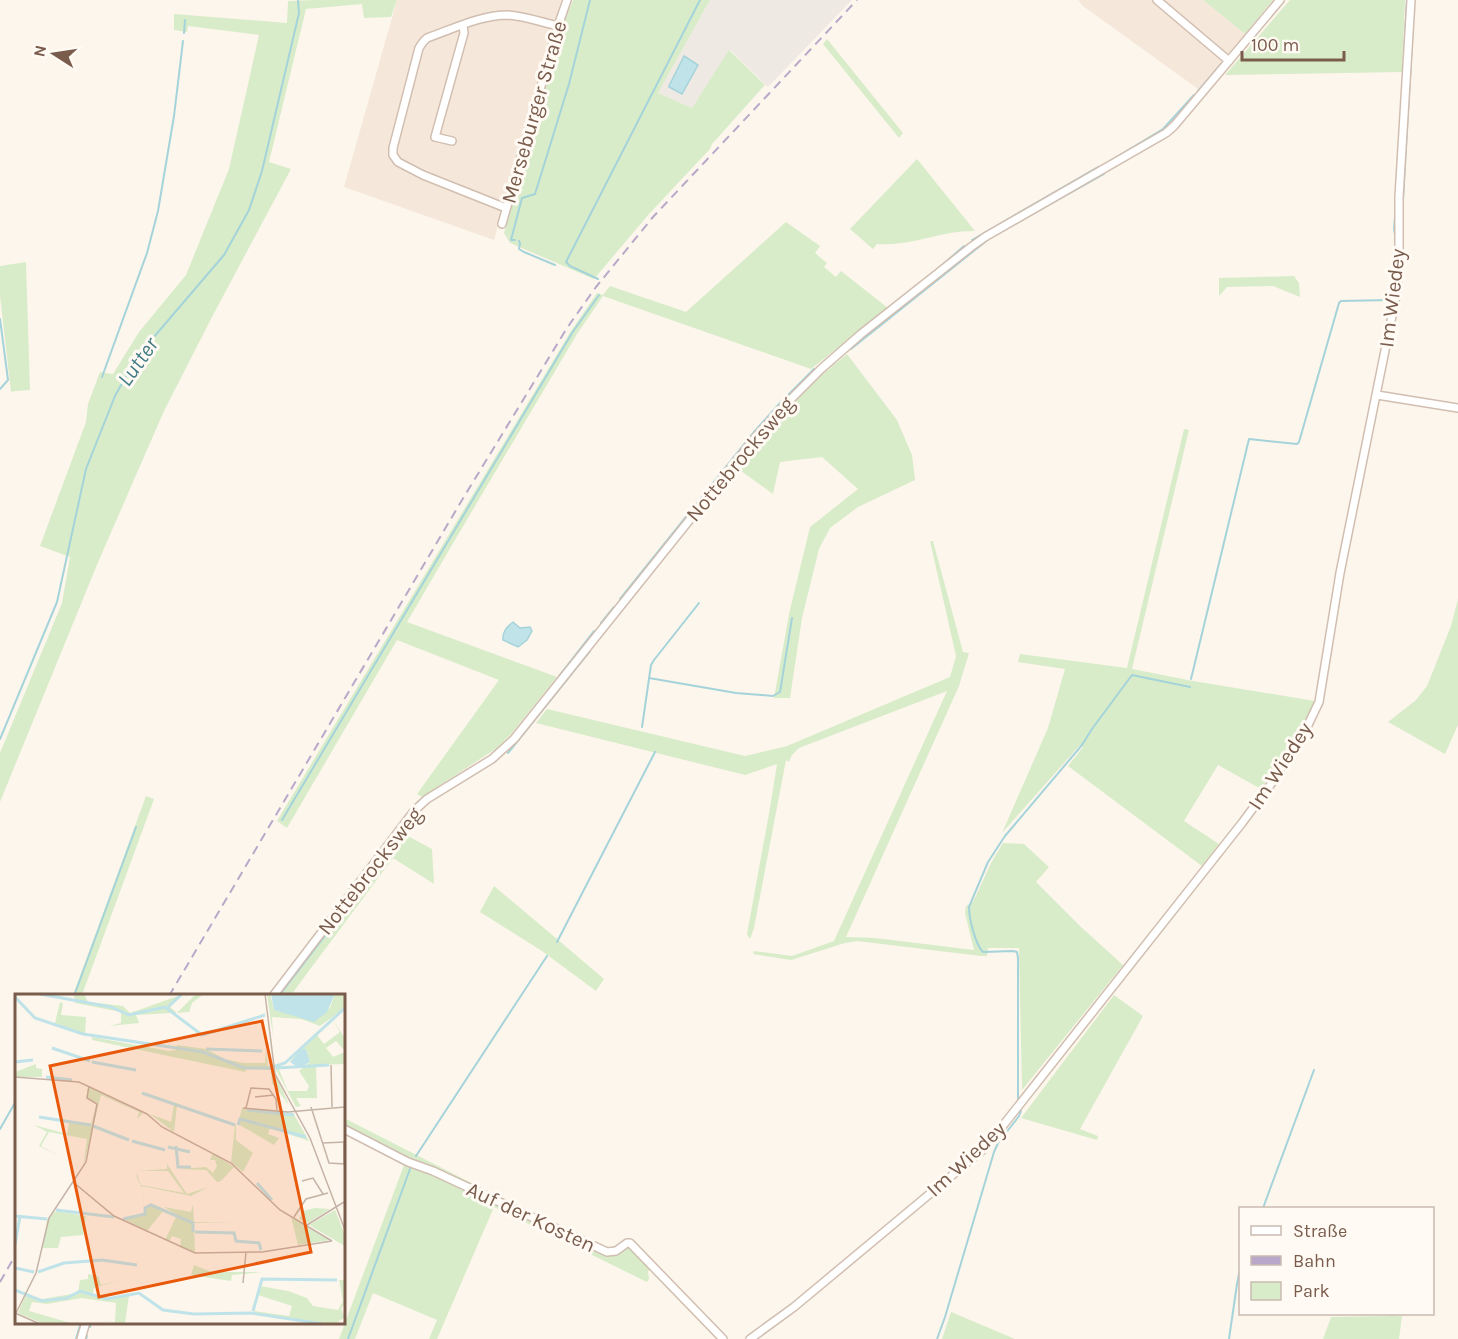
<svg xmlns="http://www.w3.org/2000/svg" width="1458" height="1339" font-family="Karla,sans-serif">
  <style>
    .residential { fill: #f5e8da }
    .industrial { fill: #efe9e4 }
    .green { fill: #d8ecc9 }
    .water { fill: #bfe3e8; stroke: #a5d3da; stroke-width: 1.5 }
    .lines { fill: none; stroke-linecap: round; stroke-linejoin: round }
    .stream { stroke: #a5d3da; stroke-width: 2 }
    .minor-casing { stroke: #d1beb0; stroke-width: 10 }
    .minor { stroke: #fff; stroke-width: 7 }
    .rail { stroke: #b9a8c9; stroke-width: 2; stroke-dasharray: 9 6; stroke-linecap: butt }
    .labels { text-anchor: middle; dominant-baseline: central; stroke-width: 6; stroke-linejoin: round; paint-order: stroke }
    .street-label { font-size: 21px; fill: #7a5c4d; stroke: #fffaf3 }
    .water-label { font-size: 22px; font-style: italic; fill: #437c86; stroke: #fffaf3 }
    .inset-river { fill: none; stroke: #bfe3e8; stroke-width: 3 }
    .inset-road { fill: none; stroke: #c5b3a7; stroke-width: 1.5 }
    .view { fill: #e8590c; fill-opacity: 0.15; stroke: #e8590c; stroke-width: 3 }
    .inset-edge { fill: none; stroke: #7a5c4d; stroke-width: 3 }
  </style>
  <rect width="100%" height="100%" fill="#fdf6ec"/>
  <path class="residential" d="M397,0H561L494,240L344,187Z
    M1078,0H1203L1245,34L1198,89L1083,6Z"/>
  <path class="industrial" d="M710,0H852L768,87L730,50L692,108L658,93Z"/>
  <path class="green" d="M315,0H397L391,17L364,18L362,4L306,9L269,162L291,169L212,317L164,411L99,560L0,802V753L62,603L70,557L40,546L86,422L88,404L100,372L113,374L139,332L186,275L229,169L259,35L188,26L187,32L174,30V14L287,23L288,1Z
    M573,0H710L658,93L692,108L729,50L765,85L712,144L710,149L649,214L594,279L510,243L504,233L562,27Z
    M1203,0H1273L1245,34Z
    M1290,0H1405L1402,72L1225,75Z
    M827,39L903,133L899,138L823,44Z
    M917,159L975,231C942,230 910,247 877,244L873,249L850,229Z
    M786,222L820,246L815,253L827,263L824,267L836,277L841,271L888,308L811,369L603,296L577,334L452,545L407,622L557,677L511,734L497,748L422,797L417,794L499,680L397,640L287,828L277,821L571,331L597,293L603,295L610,286L686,312Z
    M26,262L30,390L15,391L11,392L0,296V266Z
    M1294,276L1299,283L1300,297L1273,286L1227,287L1219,296V278Z
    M847,354L897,420L912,455L915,480L858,507L830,528L819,549L802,618L790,698H774L789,614L810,527L858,489L822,457L780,462L773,494L737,468C769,426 805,387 847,354Z
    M1184,429L1189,430L1132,669L1193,681L1315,701L1311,710L1261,789L1218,765L1184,821L1219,844L1202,866L1068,766L1083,747L1080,745L1002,833L1048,728L1065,669L1018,662L1020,654L1127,668Z
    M930,541H933L963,652L969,653L959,686L846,937L875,938L974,950L965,913L966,906L973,902L991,863L1003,843L1024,844L1049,867L1036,882L1081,927L1123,965L1022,1090L1019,948H988L987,956H981L857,941L845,943L791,960L753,954L754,951L792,956L834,941L947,691L799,748L792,755L789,762L786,760L754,928L750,939L747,934L770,808L777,764L745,775L536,723L547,709L745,756L787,746L950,677L956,656Z
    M1458,599V725L1445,754L1388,722L1416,700L1427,686L1451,626Z
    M146,796L154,799L82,995H73Z
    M404,834L432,849L434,884L393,858L291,995H281Z
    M494,886C531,917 568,948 604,979L596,991L542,951L480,912Z
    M1114,995L1143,1016L1080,1129L1098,1136L1097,1140L1021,1118Z
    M344,1118L491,1193L489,1198L607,1254L626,1246L631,1247L651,1267L648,1272L649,1279L647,1282L494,1207L437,1339H429L437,1320L373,1293L355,1339H339L404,1165L344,1134Z
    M951,1312L1015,1339H942Z
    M1390,1314H1395L1396,1316H1402L1399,1339H1323L1331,1317L1390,1316Z"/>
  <path class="water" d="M684,56L698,65L682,94L669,87V86Z
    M513,622L520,628L530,627L532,631L527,640L518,647L503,640C502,632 506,627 513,622Z"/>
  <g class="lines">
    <path class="stream" d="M184,33L185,20
      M1404,54L1407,0
      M1198,91L1221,64
      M1110,161L1163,129L1194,95
      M1396,204L1394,229L1396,240
      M1402,218L1413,24
      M515,240H511L522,198L535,194L569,84L590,0
      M972,240L1098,167
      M519,241L520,243L519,249L524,252L555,265
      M1395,273L1396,257
      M598,279L570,266L566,262L700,0
      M925,280L964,246
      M0,319L8,380L0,389
      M851,349L990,238L1104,174
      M102,377L147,253L158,211L174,116L183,41
      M620,599L754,432L780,403L814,369
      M601,623L614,607
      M559,676L594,631
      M649,678L736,693L773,696L780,692L792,618
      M1191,679L1249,439L1297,444L1299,442L1339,303L1341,301L1390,300
      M642,727L651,665L654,660L699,603
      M0,739L57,602L86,469L115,396L131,367L153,338L224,255L249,210L262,171L299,13L298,0
      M508,753L590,651
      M282,820L572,333L599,295
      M557,942L655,752
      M74,996L136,827
      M279,996L400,838
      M1018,1101V958L1017,952L1013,951L983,952C975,944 969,918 969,907L988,862L1005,836L1082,745L1092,729L1132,675L1190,687
      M1018,1101L1137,950
      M0,1129L16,1101
      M416,1156L547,956
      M1263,1208L1314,1070
      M90,1327L91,1322
      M76,1339L81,1322
      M86,1339L87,1336
      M348,1339L410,1169
      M937,1339L945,1317L994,1152L998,1143L1019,1116L1021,1111
      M1229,1339L1237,1284L1240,1269"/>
    <g class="minor-casing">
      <path id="minor" d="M1157,0L1229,61
        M452,141L435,137L464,33L463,25
        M506,208L423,175L398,162L393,155V148L419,48L423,42L427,38C453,29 480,15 508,15C524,16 541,22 558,26
        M502,224L558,26L567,0
        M1377,395L1458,408
        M273,996L414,811L427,799L492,759L514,739L756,437L785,405L821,369L861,334L971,247L985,237L1166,133L1174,126L1280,0
        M344,1129L408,1162L433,1171L607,1252L616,1251L627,1243H630L723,1339
        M81,1339L86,1322
        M750,1339L794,1307L986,1147L1242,823L1271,784L1308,725L1319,702L1340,573L1396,296L1399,266V197L1411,0"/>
    </g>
    <use href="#minor" class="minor"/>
    <path class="rail" d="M169,996L462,500L567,328L596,287L653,217L857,0
      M0,1282L16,1254"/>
  </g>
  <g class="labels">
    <g class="street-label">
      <text transform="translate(534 112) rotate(-74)">Merseburger Straße</text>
      <text transform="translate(1392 298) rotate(-83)">Im Wiedey</text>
      <text transform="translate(740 459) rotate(-50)">Nottebrocksweg</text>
      <text transform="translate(1280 766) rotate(-57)">Im Wiedey</text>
      <text transform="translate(370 871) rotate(-52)">Nottebrocksweg</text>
      <text transform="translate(966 1159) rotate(-43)">Im Wiedey</text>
      <text transform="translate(531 1217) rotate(25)">Auf der Kosten</text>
    </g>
    <g class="water-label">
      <text transform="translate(138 362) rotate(-55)">Lutter</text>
    </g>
  </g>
  <g transform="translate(15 994)">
    <rect width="330" height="330" fill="#fdf6ec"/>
    <path d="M69,0L73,8L108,12L115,19L169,0L155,13L162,19L181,0H189L177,9L174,18L121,21L124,29L94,32L106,29V18L60,9L59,0ZM252,0H255L259,16L294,25L315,14L320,0H330V14L305,32L286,25L257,23L258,42ZM45,8L48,9L46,21L71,23L70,40L40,29ZM318,26L330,44V57L321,47L311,54L318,63L330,58V70L301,71L302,104H281L286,112L281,113L260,74L263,73L273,97H292L294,92L284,77L295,68L291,55L274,67L302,41L309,50L325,38ZM77,43L154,57L161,56L162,51L191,55L210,65L228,69H250L251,55L253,73L257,72L274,111L257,89L256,76L231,75L230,78L77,46ZM21,70V74L27,75V83H0V78ZM73,93L128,119L122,125L124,118L86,101L68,173L72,145L34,138L26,152L44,162L24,152L32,138L19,131L52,140L54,129L23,122L76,130L82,109L71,104ZM126,98L221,131V146L238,159L228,178L216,168L220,132L162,112L159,138L135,120L156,128L159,111ZM227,114L278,119L294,147L255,134L253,140L264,144L259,151L223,130ZM151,136L152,170L172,200L193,193L176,202L127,192L129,213L136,210L148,217L132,237L109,225L131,220L129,214L127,194L122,184L121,178L126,191L169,199L153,177H123L152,175ZM198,159L219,173L206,187L202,188L191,176L163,175L191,173L198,179L202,172L200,166H195ZM178,210L179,228L219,229H179L180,259L165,253L166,245L157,242L154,248L150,246L162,221L149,213L176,218ZM300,214L315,215L293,229L284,225L288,217ZM320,216L330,241V252L294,231ZM41,217L71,222L68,241L46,243L43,254H28L32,225ZM276,223L316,246L283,251ZM179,271L197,278H248L217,281L216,287L176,281ZM73,280L83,282L86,291L105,286L79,294L77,302L95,305L114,302L110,329L119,330L80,327L100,328L101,309L67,304L32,310L17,308L14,317L59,330H29L3,319L11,300L27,305L63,299L65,286L73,285ZM324,286H329L330,309L326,315L330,323L320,330L239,320V330V317L274,322L277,312L243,301L245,292L273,297L292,304L298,312L323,316L328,307Z" fill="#d8ecc9"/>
    <path d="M256,0H320L312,18L299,28L259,16ZM287,55H291L295,68L284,74L275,68Z" fill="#bfe3e8"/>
    <path class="inset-river" d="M25,0L96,13L114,21L150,13L187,41L250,21M0,3L20,24L68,40L188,58L229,74H255L270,69L330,14M153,13L167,0M37,54L75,67M191,55L247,57M0,68L18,66M77,68L121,76M261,74L314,71M31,83L57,86M127,99L220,131M232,116L279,121M24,123L76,131M223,131L225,125L291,143M78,132L114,146M117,147L150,156M161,152L163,173H176M153,153L175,158M242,189L257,206M41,216L99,223M0,222L32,225M108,225L130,220V214L136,211L178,229V238M180,238L219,239L221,247L244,249L246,256M0,251L5,222M0,274L19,278M23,278L49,269L87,266L122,271M0,296L27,307L52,304L65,297L92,305L124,299L148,316L179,320L236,319L308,330M238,317L247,285L322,286"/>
    <path class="inset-road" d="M250,0L260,80L295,144L330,236M316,71L317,113M0,83L64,88L132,120L147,133L216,169L265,216L317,247M240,103L259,101M296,113L314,169L330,170M228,114L273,118L330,113M231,114L236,94L254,95L261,105L262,116M329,148V170M308,149L330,148M287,187L298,184L308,200M58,188L99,222L180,259L247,258L317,247M279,223L291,205L313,199M292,231L329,208M228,289L231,258M0,319L25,330M1,319L21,279L34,224L71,168L82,110L72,104L74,92"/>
    <path class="view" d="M247,27L296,258L84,303L35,72Z"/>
    <rect width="330" height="330" class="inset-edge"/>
  </g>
  <rect x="1239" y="1207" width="195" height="108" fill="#fffaf3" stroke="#cabbb1" stroke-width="1.5"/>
  <rect x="1251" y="1226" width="30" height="9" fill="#ffffff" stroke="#cabbb1" stroke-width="1.5"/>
  <text x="1293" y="1237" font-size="18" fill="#7a5c4d">Straße</text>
  <rect x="1251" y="1256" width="30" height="9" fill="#b9a8c9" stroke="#cabbb1" stroke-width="1.5"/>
  <text x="1293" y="1267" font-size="18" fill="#7a5c4d">Bahn</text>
  <rect x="1251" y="1282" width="30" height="18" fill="#d8ecc9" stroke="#cabbb1" stroke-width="1.5"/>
  <text x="1293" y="1297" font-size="18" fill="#7a5c4d">Park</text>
  <g transform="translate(54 54) rotate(282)" stroke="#fffaf3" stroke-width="4.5" paint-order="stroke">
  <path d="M0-4.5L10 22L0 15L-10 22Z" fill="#7a5c4d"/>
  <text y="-9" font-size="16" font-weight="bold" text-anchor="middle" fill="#7a5c4d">N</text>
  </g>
  <path d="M1242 51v9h102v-9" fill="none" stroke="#7a5c4d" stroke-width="3"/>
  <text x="1251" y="51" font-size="18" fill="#7a5c4d" stroke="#fffaf3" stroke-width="4.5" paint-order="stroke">100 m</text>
</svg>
